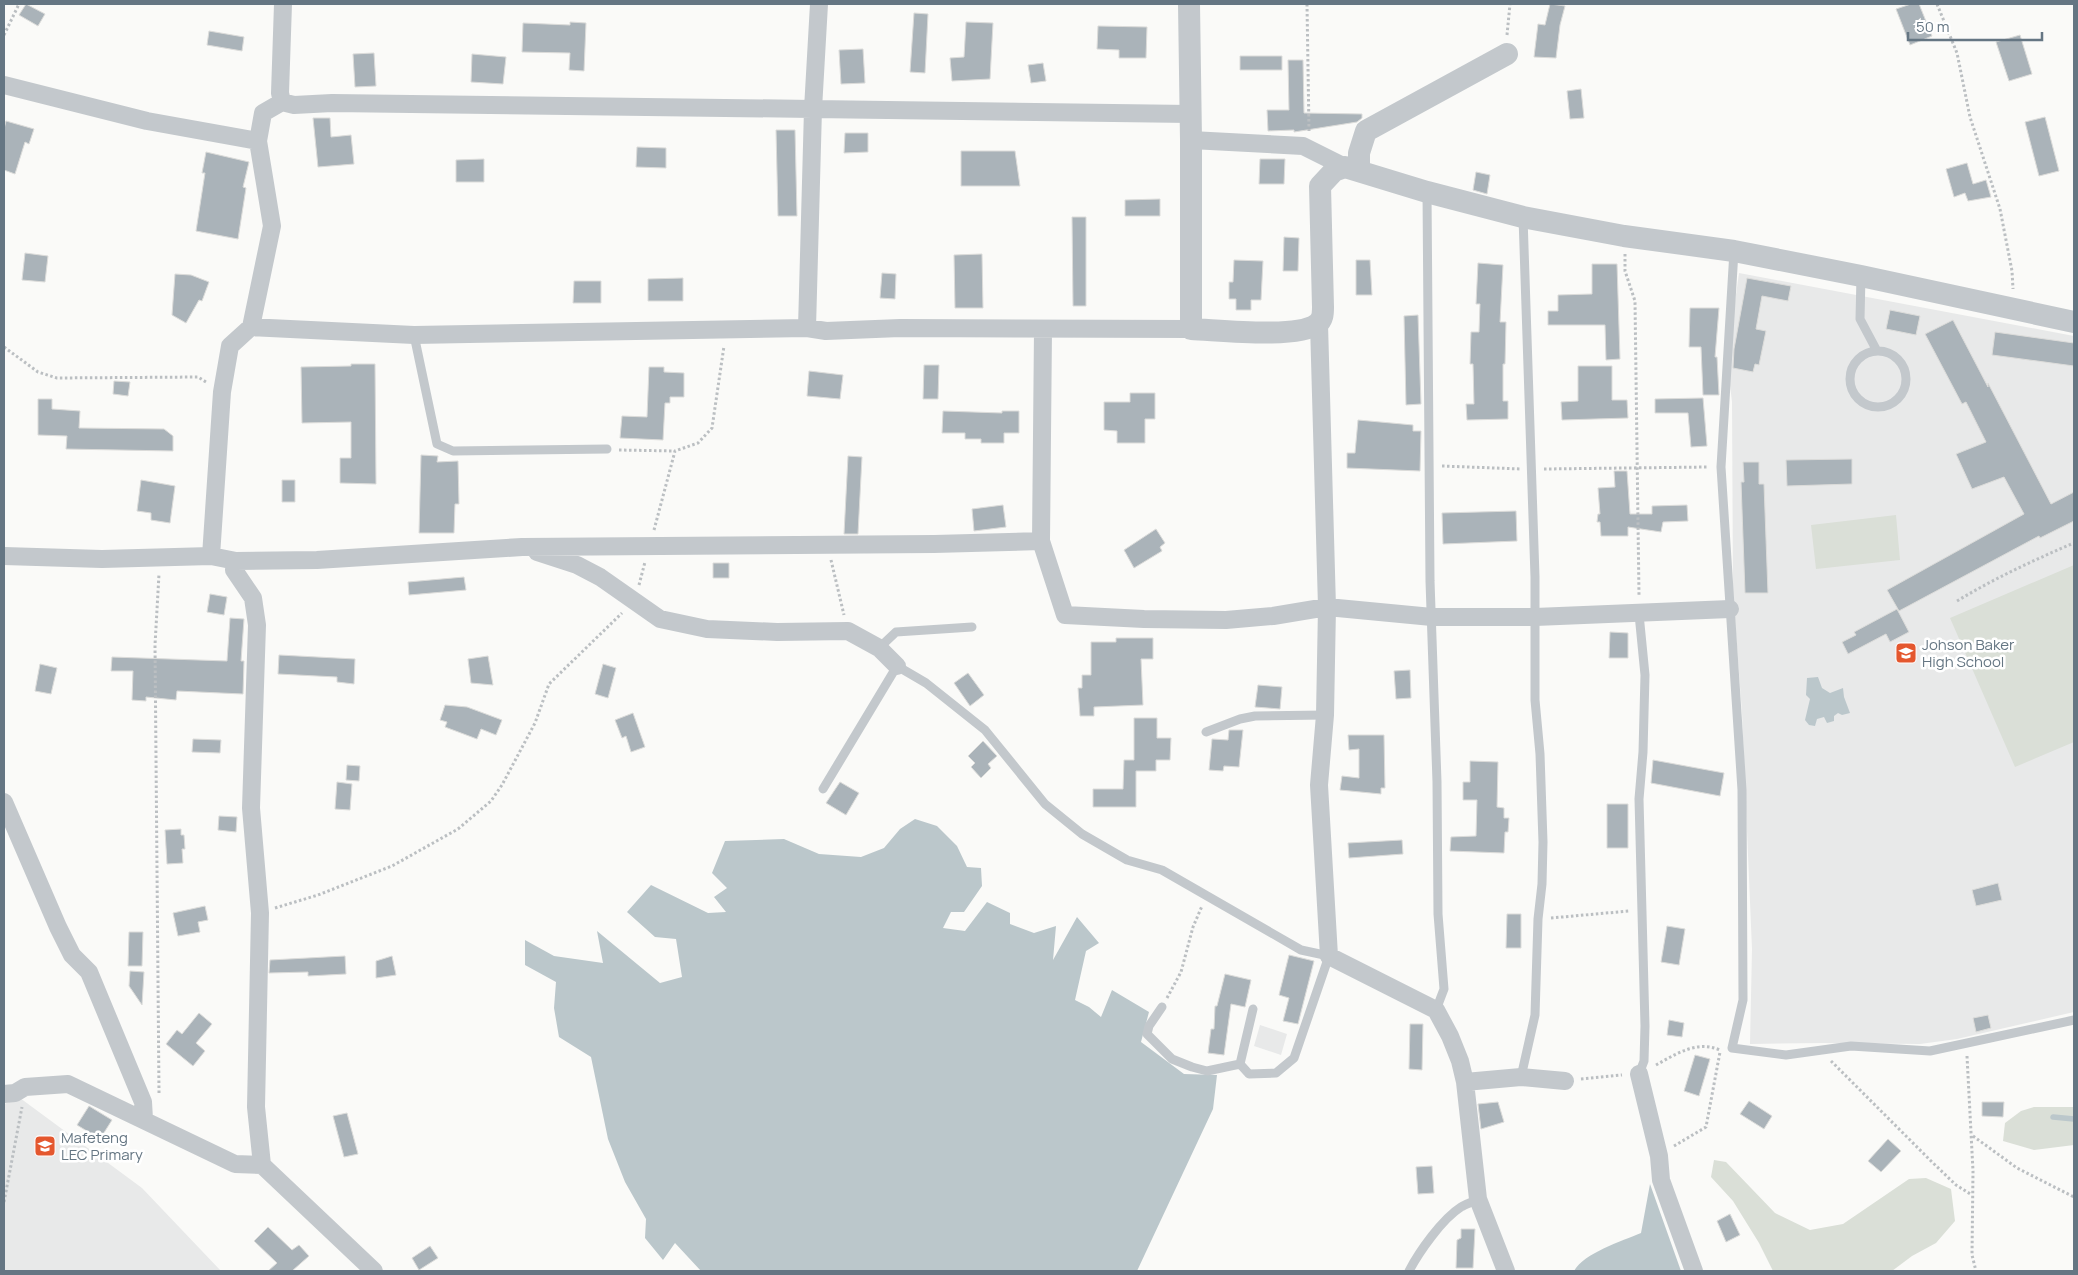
<svg xmlns="http://www.w3.org/2000/svg" width="2078" height="1275" font-family="Manrope,sans-serif">
  <style>
    .built { fill: #e8e9e9 }
    .green { fill: #dadfd7 }
    .water { fill: #bbc7cb }
    .lines { fill: none; stroke-linecap: round; stroke-linejoin: round }
    .stream { stroke: #bbc7cb; stroke-width: 5.5 }
    .building { fill: #aab3b9; stroke: #dcdcda }
    .path { stroke: #bbbfc2; stroke-width: 3; stroke-dasharray: 2.5 2.5; stroke-linecap: butt }
    .service { stroke: #c3c8cc; stroke-width: 9 }
    .minor { stroke: #c3c8cc; stroke-width: 18 }
    .tertiary { stroke: #c3c8cc; stroke-width: 22 }
    .labels { text-anchor: middle; dominant-baseline: central; stroke-width: 5; stroke-linejoin: round; paint-order: stroke }
    .poi-label { font-size: 15px; fill: #657683; stroke: #fff; text-anchor: start }
  </style>
  <rect width="100%" height="100%" fill="#fafaf8"/>
  <path class="built" d="M1739,273L2074,336V1012L1957,1039L1920,1044L1824,1043L1750,1044L1752,949L1742,713L1733,593L1732,402L1727,360Z
    M1260,1025L1287,1034L1281,1055L1254,1046Z
    M20,1098L142,1188L221,1271H4V1104Z"/>
  <path class="green" d="M1896,515L1900,560L1816,569L1811,525Z
    M2074,565V742L2015,767L1950,618Z
    M2034,1107H2074V1145L2034,1150L2003,1141L2005,1123L2021,1111Z
    M1714,1160L1726,1162L1775,1213L1810,1230L1843,1224L1909,1179L1926,1178L1951,1189L1955,1221L1936,1243L1912,1256L1892,1271H1773L1759,1243L1733,1201L1711,1177Z"/>
  <path class="water" d="M1818,677L1822,688L1830,693L1843,688L1844,697L1850,713L1842,715L1838,713L1834,716V721L1827,723L1824,717L1817,719L1815,726L1809,725L1805,720L1810,699L1806,695L1807,678Z
    M915,819L937,826L957,846L967,867L981,868L982,886L964,912H951L943,928L965,931L987,902L1010,913V924L1034,933L1056,926L1053,960L1077,917L1099,943L1086,951L1075,1000L1089,1007L1101,1017L1112,990L1149,1012L1141,1042L1184,1074L1217,1075L1213,1109L1137,1271H701L675,1243L663,1260L645,1238L646,1219L625,1182L608,1139L591,1057L559,1037L554,1008L556,982L525,965V940L554,956L603,963L597,931L660,983L682,977L676,939L655,937L627,912L651,885L708,913L726,912L714,897L727,888L712,873L725,841L784,839L819,854L861,857L884,848L900,829Z
    M1650,1184L1681,1271H1574C1584,1253 1622,1241 1641,1233Z"/>
  <g class="lines">
    <path class="stream" d="M2053,1117L2074,1119"/>
  </g>
  <path class="building" d="M26,4L45,14L38,26L19,15Z
    M1550,4L1565,6L1560,25L1556,58L1534,57L1538,24L1545,25Z
    M1911,4H1919L1932,36L1910,45L1896,9Z
    M914,13L928,14L925,73L910,72Z
    M570,22L586,23L584,71L569,70L570,53L522,52L523,23L570,25Z
    M966,22L993,23L990,79L952,81L950,58L964,57Z
    M1098,26L1147,27L1146,58H1119V50L1097,49Z
    M209,31L244,37L242,51L207,45Z
    M2020,35L2032,74L2009,81L1996,42Z
    M863,49L865,83L841,84L839,50Z
    M374,53L376,86L355,87L353,54Z
    M472,54L506,57L503,84L471,82Z
    M1240,56H1282V70H1240Z
    M1288,60H1303L1304,113L1362,114V118L1357,122L1294,132V130L1268,131L1267,110H1289Z
    M1043,63L1046,81L1031,83L1028,65Z
    M1581,89L1584,118L1570,119L1567,91Z
    M2045,117L2059,171L2039,176L2025,122Z
    M313,118H330L331,137L351,135L354,164L318,167Z
    M6,121L34,129L29,144L25,142L15,174L4,170V129Z
    M776,130H795L797,216H778Z
    M845,133H868V152L844,153Z
    M637,147L666,148V168L636,167Z
    M961,151H1015L1020,186H961Z
    M206,152L249,162L243,187L246,188L238,239L196,231L205,173H202Z
    M484,159V182H456V160Z
    M1260,159H1285L1284,184H1259Z
    M1967,163L1973,184L1986,180L1991,197L1968,201L1965,193L1954,197L1946,169Z
    M1476,172L1490,175L1487,194L1473,190Z
    M1160,199V216H1125V200Z
    M1072,217H1086V306H1073Z
    M1284,237L1299,238L1298,271H1283Z
    M25,253L48,256L45,282L22,280Z
    M982,254L983,308H955L954,255Z
    M1234,260L1263,261L1261,300H1251V310H1236V299H1229V282H1233Z
    M1356,260H1370L1372,295H1356Z
    M1478,263L1503,265L1500,322H1506L1505,364H1503V401H1508V419L1467,420L1466,404H1474L1473,364H1470L1471,332H1479L1480,304H1476Z
    M1592,264H1617L1620,359L1606,360L1605,325H1548V311H1558V295L1592,294Z
    M882,273L896,274L895,299L880,298Z
    M175,274L191,275L209,282L202,301L199,300L186,323L172,315Z
    M683,278V301H648V279Z
    M1747,278L1791,286L1788,301L1762,296L1756,329L1766,331L1759,365L1755,364L1753,372L1733,368L1734,349Z
    M574,281H601V303H573Z
    M1690,308H1719L1715,357H1717L1719,395H1703L1701,347H1689Z
    M1890,310L1920,316L1916,335L1886,329Z
    M1418,315L1421,404L1406,405L1404,316Z
    M1953,320L1988,387V383L2051,504L2074,492V521L2040,538L2039,536L1899,611L1887,590L2024,514L2004,477L1972,489L1956,454L1986,442L1966,402L1962,404L1925,334Z
    M1995,332L2074,343V366L1992,355Z
    M351,364H375L376,484L340,483V458H351V422L302,423L301,367L351,366Z
    M924,365H939L938,399H923Z
    M1578,366H1612V400H1627L1628,418L1562,420L1561,402L1578,401Z
    M649,367H664V372L684,373V397H670V403H665L663,440L620,438L622,416L647,417Z
    M809,371L843,375L840,399L807,396Z
    M114,381L130,382L128,396L113,394Z
    M1130,393H1155V419H1145V443H1117V431L1104,430V402H1130Z
    M1703,398L1707,446L1691,447L1688,413H1655V399Z
    M38,399H52V409L80,411L79,428L164,429L173,436V451L66,449L67,436L38,435Z
    M943,411L1002,413V411H1019V433H1004V443H981V439H965V433H942Z
    M1358,420L1413,425V431H1421L1420,471L1347,468V453H1355Z
    M421,455L438,456L437,462L458,461L459,504H455L454,533H419Z
    M848,456L862,457L858,534H844Z
    M1852,459V484L1787,486L1786,460Z
    M1743,462H1759V484H1764L1768,593H1745L1741,482H1744Z
    M1614,471H1627L1630,514H1652V506L1687,505L1688,521L1663,522L1661,532L1628,527V536H1601L1600,522H1597L1598,514H1600L1598,488L1615,487Z
    M141,480L175,486L170,523L151,520V513L137,511Z
    M282,480H295V502H282Z
    M1003,505L1006,527L974,531L972,509Z
    M1516,511L1517,541L1443,544L1442,513Z
    M1156,529L1165,543L1160,547L1162,551L1134,568L1124,550Z
    M713,563H729V578H713Z
    M464,577L466,590L409,595L408,582Z
    M210,594L227,597L224,615L207,612Z
    M1897,609L1909,632L1890,642L1886,634L1848,654L1842,642L1856,635L1854,632Z
    M230,618L244,619L241,661H244L243,694L177,691L176,700L146,697V701L132,700L133,671H111L112,657L227,661Z
    M1610,632L1628,633V658H1609Z
    M1116,638H1153V659H1141L1143,705L1094,707V716H1080L1078,688H1082V675H1091V642H1116Z
    M279,655L355,659L354,684L337,682V677L278,674Z
    M488,656L493,685L471,683L468,659Z
    M40,664L57,668L51,694L35,691Z
    M603,664L616,668L608,698L595,694Z
    M1410,670L1411,698L1396,699L1394,671Z
    M968,673L984,695L970,706L954,683Z
    M1258,685L1282,687L1280,709L1255,707Z
    M445,705L467,707L502,720L496,735L481,729L477,739L445,727L447,722L440,720Z
    M633,713L645,747L631,752L626,736L622,738L615,720Z
    M1134,718H1157V738H1171L1170,760H1156V771H1136V807H1093V789H1123L1124,760H1134Z
    M1229,730H1243L1239,767L1224,766L1223,771L1209,770L1212,739L1228,740Z
    M1348,735H1384L1385,788H1381V794L1340,790L1342,776L1359,778V749L1349,750Z
    M193,739L221,740L220,753L192,752Z
    M983,741L997,756L988,764L991,768L981,778L971,767L975,763L968,756Z
    M1653,760L1724,773L1720,796L1651,783Z
    M1470,761L1498,762L1497,807L1504,808V818H1509L1508,832H1505L1504,853L1450,851L1451,837L1476,836L1477,800H1463V782H1470Z
    M347,765L360,766L359,781L346,780Z
    M337,782L352,784L350,810L335,809Z
    M840,782L859,793L846,815L826,803Z
    M1607,804H1628V848H1607Z
    M219,816L237,817L236,832L218,830Z
    M181,829V835H184L185,849H182L183,863L167,864L165,830Z
    M1402,840L1403,854L1349,858L1348,843Z
    M1998,883L2002,900L1976,906L1972,890Z
    M205,906L208,920L198,922L200,932L178,936L173,913Z
    M1507,914H1521V948H1506Z
    M1667,926L1685,929L1679,965L1661,962Z
    M129,932H143L142,966H128Z
    M1289,955L1314,961L1298,1024L1283,1021L1289,998L1279,995Z
    M345,956L346,974L308,976V972L269,973L270,960Z
    M392,956L396,975L376,978V961Z
    M130,971L144,972L142,1005L129,986Z
    M1225,974L1251,980L1245,1007L1231,1004L1224,1055L1208,1053L1211,1029H1214L1215,1006H1217Z
    M199,1013L212,1024L196,1043L205,1051L193,1066L166,1044L177,1030L182,1034Z
    M1988,1015L1991,1028L1976,1032L1973,1018Z
    M1669,1020L1684,1023L1682,1037L1667,1035Z
    M1410,1024H1423L1422,1070L1409,1069Z
    M1695,1055L1710,1059L1699,1096L1684,1091Z
    M1749,1101L1772,1116L1764,1129L1740,1114Z
    M1498,1102L1504,1122L1481,1129L1478,1104Z
    M1982,1102H2004L2003,1117L1982,1116Z
    M89,1106L112,1120L100,1139L77,1125Z
    M347,1113L358,1154L344,1157L333,1116Z
    M1888,1139L1901,1151L1881,1172L1868,1161Z
    M1432,1166L1434,1193L1418,1194L1416,1167Z
    M1730,1214L1740,1235L1726,1242L1717,1221Z
    M268,1227L292,1250L299,1245L309,1256L292,1271H268L277,1263L254,1241Z
    M1461,1229H1475L1473,1268H1456L1457,1240L1461,1238Z
    M430,1246L438,1258L419,1270L412,1258Z"/>
  <g class="lines">
    <path class="path" d="M1307,4L1309,131
      M1937,4L1957,53L1970,117L2000,209L2012,271L2013,289
      M4,35L19,4
      M1507,35L1510,4
      M1625,254V271L1635,301L1639,596
      M4,347L38,372L57,378L198,377L206,382
      M619,450L675,451
      M1442,466L1521,469
      M1544,469L1708,467
      M654,530L675,451L698,443L712,428L724,346
      M831,560L844,615
      M639,585L645,562
      M1957,601C1995,578 2034,560 2074,543
      M275,908L318,895L392,866L458,829L491,801L502,785L535,723L549,684L622,613
      M1551,918L1629,911
      M1167,998L1181,972L1193,927L1202,906
      M1967,1056L1973,1171L1972,1255L1976,1271
      M1831,1061L1932,1162L1956,1185L1972,1195
      M1656,1065C1676,1054 1697,1040 1720,1050
      M1581,1079L1622,1075
      M159,1093L155,645L159,574
      M1973,1136L2017,1168L2074,1197
      M1674,1146L1706,1127L1720,1052
      M4,1202L22,1107"/>
    <path class="service" d="M1427,192L1430,581L1437,782L1438,914L1444,989L1436,1010
      M1734,251L1721,467L1742,790L1743,1000L1732,1048L1786,1055L1851,1046L1930,1051L2074,1020
      M1861,276L1860,319L1877,351
      M414,335L437,444L453,451L607,449
      M1850 379a28 28 0 1 1 56 0a28 28 0 1 1-56 0Z
      M879,648L896,632L972,627
      M1206,732L1240,719L1255,716L1325,715
      M823,789L897,666L926,683L985,730L1045,804L1082,834L1127,860L1162,870L1301,950L1329,956L1294,1058L1276,1073L1249,1074L1240,1064
      M1162,1007L1149,1026L1147,1034L1172,1059L1192,1067L1207,1071L1240,1064
      M1240,1064L1253,1009
      M1639,1074L1644,1061L1645,1026L1639,799L1643,752L1645,675L1639,614
      M1521,1077L1535,1015L1538,919L1542,884L1543,842L1540,754L1535,700V577L1523,217
      M1409,1271C1419,1252 1442,1219 1461,1207C1466,1204 1473,1202 1478,1199"/>
    <path class="minor" d="M819,4L813,109L1191,114
      M4,85L147,121L258,141
      M282,102L280,93L283,4
      M1191,140L1303,146L1345,167
      M1319,324L1327,607L1325,715L1319,785L1329,956L1436,1010L1450,1036L1460,1061L1465,1082L1478,1199L1506,1271
      M251,327L414,335L807,328L826,331L900,328L1191,329
      M1043,330L1041,541L1065,615L1144,619L1226,620L1273,616L1327,607L1432,617H1535L1730,609
      M537,552L577,565L600,577L660,619L707,629L777,632L848,631L879,648L897,666
      M4,556L102,559L211,556L236,561L317,560L522,547L934,544L1041,541
      M211,556L222,392L230,346L251,327L272,226L258,141L263,113L282,102L294,105L332,103L813,109L807,328
      M236,561L234,570L253,598L257,625L251,808L260,913L256,1107L262,1165L374,1271
      M4,802L58,927L72,955L89,972L143,1102L144,1119
      M1639,1074L1659,1156L1661,1180L1694,1271
      M1465,1082L1521,1077L1565,1081
      M4,1094L15,1093L25,1087L68,1084L235,1164L262,1165"/>
    <path class="tertiary" d="M1189,4L1191,140V329C1219,330 1297,339 1317,324C1323,320 1323,313 1323,307L1320,186L1334,171L1345,167L1427,192L1523,217L1624,236L1734,251L1861,276L2074,322
      M1359,171V153L1366,131L1507,54"/>
  </g>
  <defs>
    <g id="school-square" transform="scale(1.125)"><rect x="-9" y="-9" width="18" height="18" rx="4" fill="#e4572e" stroke="#fff"/><path d="M0-5L7-2L0 1L-7-2ZM-4 1L0 2.5L4 1V4Q0 6-4 4Z" fill="#fff"/></g>
  </defs>
  <g fill-rule="evenodd">
    <use href="#school-square" x="1906" y="653"/>
    <use href="#school-square" x="45" y="1146"/>
  </g>
  <g class="labels">
    <g class="poi-label">
      <text x="1922" y="644">Johson Baker<tspan x="1922" dy="17">High School</tspan></text>
      <text x="61" y="1137">Mafeteng<tspan x="61" dy="17">LEC Primary</tspan></text>
    </g>
  </g>
  <rect width="2078" height="1275" fill="none" stroke="#657683" stroke-width="10"/>
  <path d="M1908 32v8h134v-8" fill="none" stroke="#657683" stroke-width="2.5"/>
  <text x="1916" y="32" font-size="15" fill="#657683" stroke="#ffffff" stroke-width="4" paint-order="stroke">50 m</text>
</svg>
